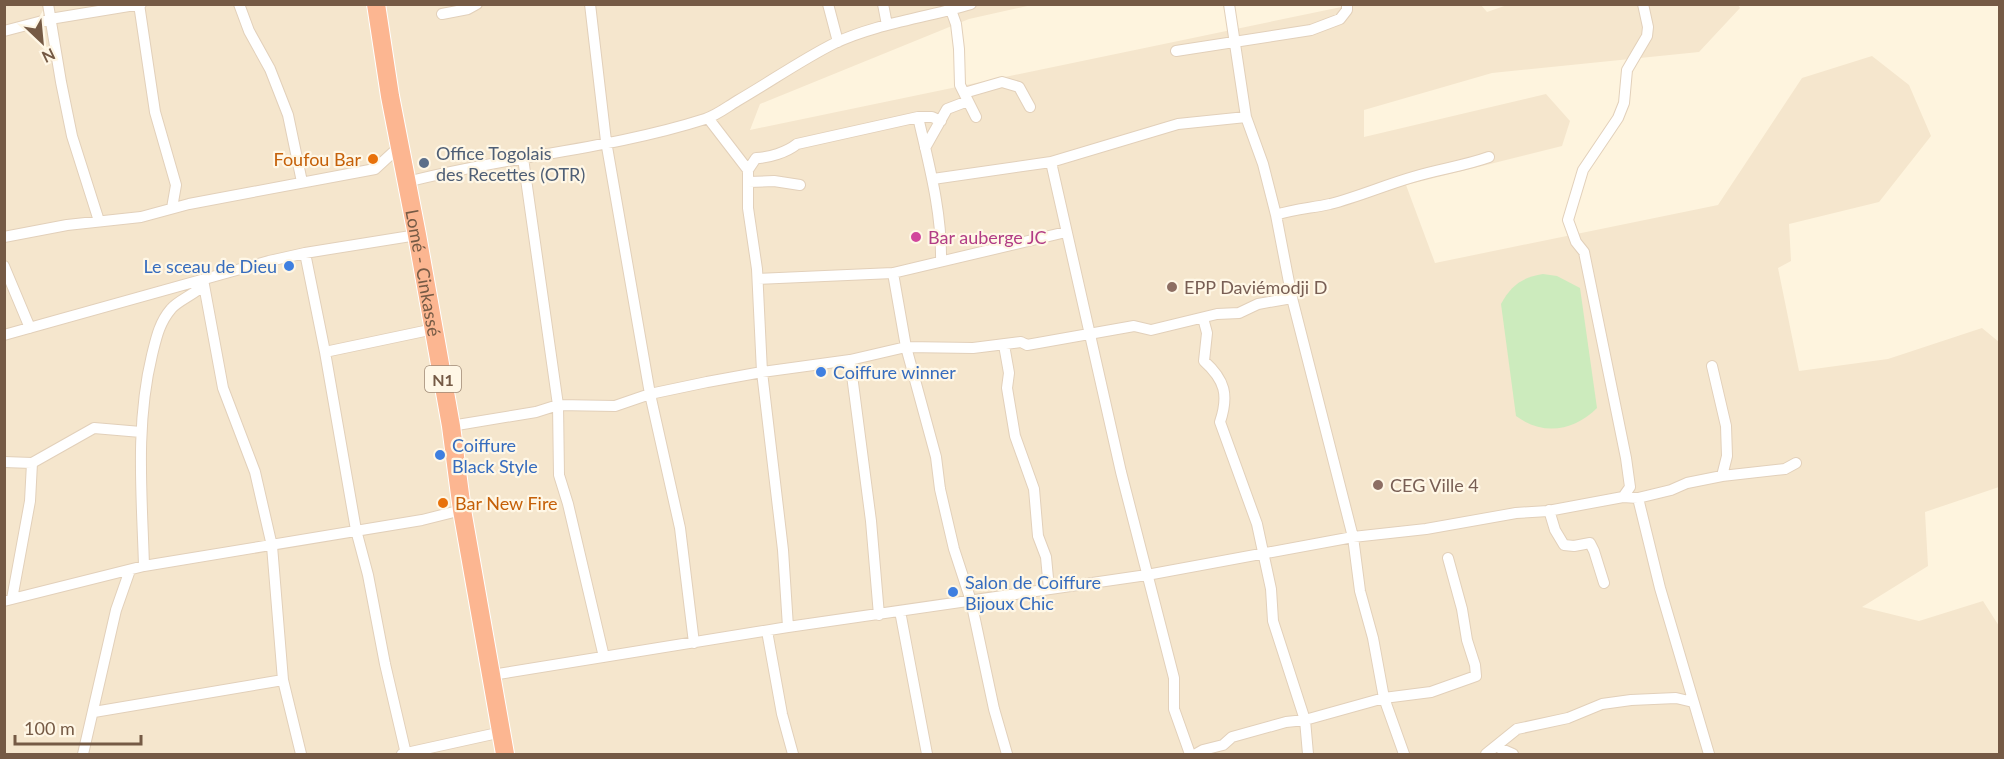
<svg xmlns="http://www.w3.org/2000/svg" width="2004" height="759" font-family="Lato,sans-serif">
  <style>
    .residential { fill: #f5e6cd }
    .green { fill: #ccebbd }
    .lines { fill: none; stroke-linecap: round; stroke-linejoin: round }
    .street-casing { stroke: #e2d0ba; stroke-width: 12 }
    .highway-casing { stroke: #fff; stroke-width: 20 }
    .street { stroke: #fff; stroke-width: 10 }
    .highway { stroke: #fcb691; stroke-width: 18 }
    .food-dot { fill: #e8710a; stroke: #fff7e6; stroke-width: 2 }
    .service-dot { fill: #5c6f8a; stroke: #fff7e6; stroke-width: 2 }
    .hotel-dot { fill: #d1479c; stroke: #fff7e6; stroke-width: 2 }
    .shop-dot { fill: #3f7fe0; stroke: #fff7e6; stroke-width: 2 }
    .education-dot { fill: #8d6e63; stroke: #fff7e6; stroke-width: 2 }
    .labels { text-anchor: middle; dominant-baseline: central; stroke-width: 4.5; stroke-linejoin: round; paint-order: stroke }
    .shield { fill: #fff7e6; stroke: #9e8975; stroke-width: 1.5 }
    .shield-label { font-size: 16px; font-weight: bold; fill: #755a45 }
    .service-label { font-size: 18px; fill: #4e5e75; stroke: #fff7e6; text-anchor: start }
    .food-label { font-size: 18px; fill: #c56008; stroke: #fff7e6; text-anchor: end }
    .hotel-label { font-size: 18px; fill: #b23c85; stroke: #fff7e6; text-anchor: start }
    .shop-label { font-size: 18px; fill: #366cbe; stroke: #fff7e6; text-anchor: start }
    .street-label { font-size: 18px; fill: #755a45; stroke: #fff7e6 }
    .education-label { font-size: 18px; fill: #785e54; stroke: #fff7e6; text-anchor: start }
  </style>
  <rect width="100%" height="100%" fill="#fef4de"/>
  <path class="residential" d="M1510,4L1738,5L1740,8L1699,52L1492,73L1364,110V137L1546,94L1570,121L1562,146L1406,185L1435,263L1718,205L1802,78L1872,56L1909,85L1931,136L1879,202L1789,224L1791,261L1778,268L1799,371L1888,359L1982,328L1999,342V487L1925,512L1928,566L1862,607L1919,621L1983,601L1999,626V754H5L4,5H1032L969,19L760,104L750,130L1351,5H1481L1487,12Z"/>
  <path class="green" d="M1543,274L1557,276L1580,288L1597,408C1574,431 1543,436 1516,416L1501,304C1511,285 1523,277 1543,274Z"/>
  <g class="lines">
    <g class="street-casing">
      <path id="street" d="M48,4L61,82L72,136L99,221
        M139,4L155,112L176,185L172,208
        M239,4L249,31L270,69L288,115L302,182
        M590,4L606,141L650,394L680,528L694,643
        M828,4L838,42
        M883,4L887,25
        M1229,4L1246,117L1263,164L1276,215L1292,298L1353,537L1360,591L1373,638L1384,698L1404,754
        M951,10L956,24L959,49L960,85L976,117
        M442,14L468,9L477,4
        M4,31L50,19L141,4
        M1176,51L1311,30L1340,19L1347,10V4
        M964,93L1002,82L1019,87L1030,107
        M918,117C929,165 942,212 941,261
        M708,118L748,170V208L757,269L762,372L783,550L788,627
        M925,148L947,109L968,101
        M523,158L558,405L559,475L568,504L604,657
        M1051,162L1121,472L1174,678V709L1190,754
        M748,170L756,158C769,158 787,152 797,144L918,117H932L941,121
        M933,179L1051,162L1178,124L1246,117
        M407,182C506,156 608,150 705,119C717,115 727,107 737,101C770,82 801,60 835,43C878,23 926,18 971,4
        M748,182L774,181L800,185
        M1276,215C1294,209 1312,208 1330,204C1358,197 1385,185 1413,177C1439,169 1464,166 1489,157
        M4,237L67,225L141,217L189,204L375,169L400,146
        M305,253L325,352L356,530L368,575L385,664L406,754
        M4,266L30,328
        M893,273L906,347L936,457L940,489L954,549L971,601L994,709L1007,754
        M758,279L893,273L1066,232
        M204,285L223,388L255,472L272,546L283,680L301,754
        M1203,318L1207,333L1204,361C1225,380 1229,395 1220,422L1257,524L1271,589L1273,621L1305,720L1308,754
        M4,335L269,261L305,253L417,235
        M1004,345L1009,373L1007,388L1015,436L1034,489L1038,536L1046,557L1049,589
        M325,352L434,329
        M850,360L871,521L879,615
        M1712,366L1726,426L1727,456L1722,476
        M451,426L536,412L558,405L615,406L650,394L707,382L762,372L850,360L906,347L973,348L1021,342L1027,345L1134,326L1151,330L1217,314L1239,313L1258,304L1292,298
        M4,462L32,463L94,428L141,432
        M1623,497L1630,487L1626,458L1584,252L1576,242L1568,220L1583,170L1618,118L1624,103L1627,70L1647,36L1648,27L1643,4
        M1638,498L1660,588L1709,754
        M1549,510L1555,530L1564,545L1574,546L1590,543L1594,551L1604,583
        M144,566C142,496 135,425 152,355C156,339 159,323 171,309C177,301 195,294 204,285L203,281
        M12,599L30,501L32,463
        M4,601L144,566L422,520L462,510
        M900,611L927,754
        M767,631L782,714L793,754
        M492,675L788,627L1147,575L1353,537L1426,529L1516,513L1548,511L1623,497L1638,498L1671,490L1687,483L1722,476L1785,469L1796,463
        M94,712L283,680
        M1497,747L1513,754
        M83,754L116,610L130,570
        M402,754L502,732
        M1196,754L1203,750L1223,745L1232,737L1286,722L1305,720L1384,698L1431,692L1476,676L1475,665L1467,640L1462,609L1448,558
        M1486,754L1517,729L1568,718L1602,704L1631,700L1676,698L1693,702"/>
    </g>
    <g class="highway-casing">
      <g id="highway">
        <path id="s1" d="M376,4L390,96L417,235L451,426L462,510L505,754"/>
      </g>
    </g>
    <use href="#street" class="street"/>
    <use href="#highway" class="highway"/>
  </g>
  <g class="food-dot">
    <circle cx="373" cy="159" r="6"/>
    <circle cx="443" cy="503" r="6"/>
  </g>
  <circle class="service-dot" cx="424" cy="163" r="6"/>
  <circle class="hotel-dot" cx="916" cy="237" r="6"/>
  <g class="shop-dot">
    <circle cx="289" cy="266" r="6"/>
    <circle cx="821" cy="372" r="6"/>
    <circle cx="440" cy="455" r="6"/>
    <circle cx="953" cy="592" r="6"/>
  </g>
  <g class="education-dot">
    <circle cx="1172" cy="287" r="6"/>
    <circle cx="1378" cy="485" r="6"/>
  </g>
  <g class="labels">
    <rect class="shield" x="425" y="366" width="36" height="26" rx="4.5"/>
    <g class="shield-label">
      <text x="443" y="379">N1</text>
    </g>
    <g class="service-label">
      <text x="436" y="153">Office Togolais<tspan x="436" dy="21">des Recettes (OTR)</tspan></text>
    </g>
    <g class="food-label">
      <text x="361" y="159">Foufou Bar</text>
      <text x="455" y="503" text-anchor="start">Bar New Fire</text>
    </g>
    <g class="hotel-label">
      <text x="928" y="237">Bar auberge JC</text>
    </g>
    <g class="shop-label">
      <text x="277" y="266" text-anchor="end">Le sceau de Dieu</text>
      <text x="833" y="372">Coiffure winner</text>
      <text x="452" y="445">Coiffure<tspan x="452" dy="21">Black Style</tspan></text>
      <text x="965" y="582">Salon de Coiffure<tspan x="965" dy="21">Bijoux Chic</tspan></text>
    </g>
    <g class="street-label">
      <text stroke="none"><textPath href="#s1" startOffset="273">Lomé - Cinkassé</textPath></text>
    </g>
    <g class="education-label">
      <text x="1184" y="287">EPP Daviémodji D</text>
      <text x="1390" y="485">CEG Ville 4</text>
    </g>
  </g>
  <rect width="2004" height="759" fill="none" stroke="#755a45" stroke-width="12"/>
  <g transform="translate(42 42) rotate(154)" stroke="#fff7e6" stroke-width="4.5" paint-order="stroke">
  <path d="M0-4.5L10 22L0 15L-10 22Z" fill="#755a45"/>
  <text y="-9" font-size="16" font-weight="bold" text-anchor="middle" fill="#755a45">N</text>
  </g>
  <path d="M15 735v9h126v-9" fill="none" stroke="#755a45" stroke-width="3"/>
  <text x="24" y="735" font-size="18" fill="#755a45" stroke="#fff7e6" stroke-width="4.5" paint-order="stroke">100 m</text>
</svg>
